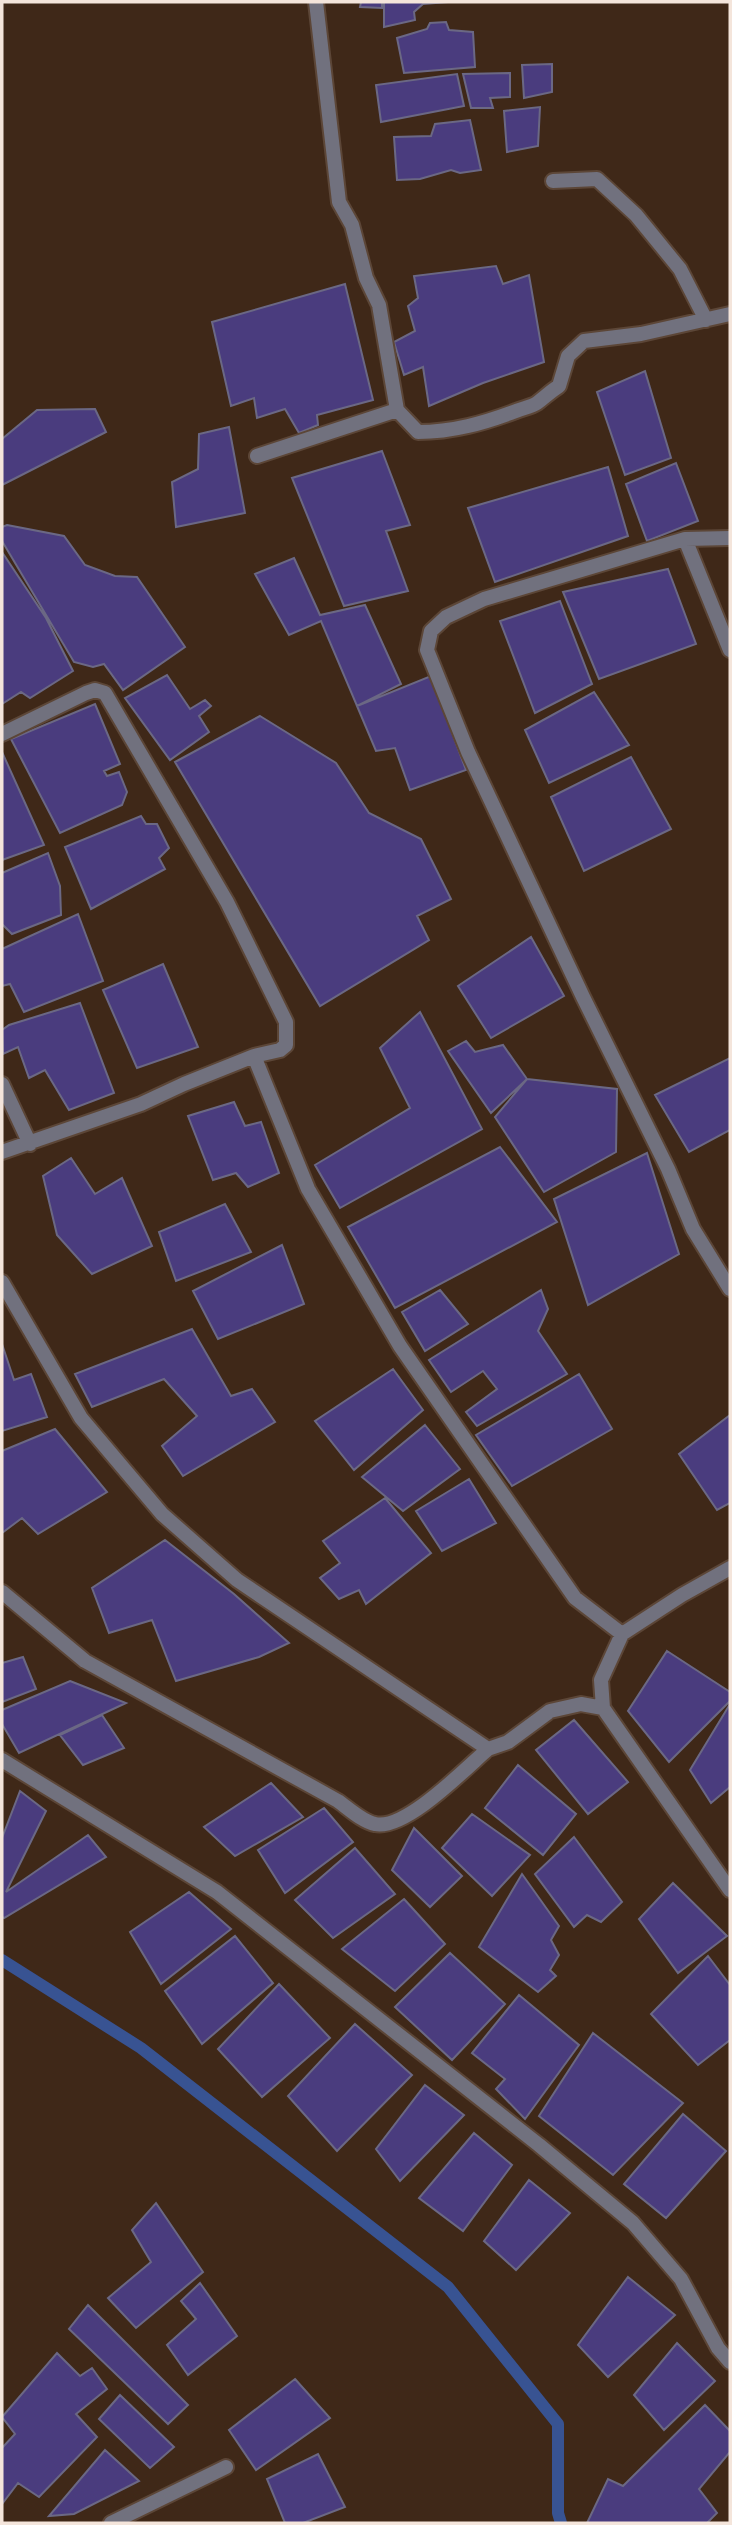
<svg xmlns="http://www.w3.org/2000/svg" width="732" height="2525" font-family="Arial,sans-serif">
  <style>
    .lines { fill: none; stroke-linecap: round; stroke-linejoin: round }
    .stream { stroke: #385392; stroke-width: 12 }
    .building { fill: #4a3c7e; stroke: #6b6884; stroke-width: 2 }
    .street-casing { stroke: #5c4637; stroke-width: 18 }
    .street { stroke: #71717e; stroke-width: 14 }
  </style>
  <rect width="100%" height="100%" fill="#3f2818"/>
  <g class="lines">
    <path class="stream" d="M2,1960L141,2048L448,2287L558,2424V2513L561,2523"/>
  </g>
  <path class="building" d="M361,2H382V8L360,7Z
    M384,2H448L423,4L414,12L415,20L384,27Z
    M446,22L449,30L473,32L475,67L404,73L397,38L427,29L430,23Z
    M552,64V92L524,98L522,65Z
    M510,73V97L490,98L493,108H471L463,74Z
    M457,74L464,106L381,122L376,85Z
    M540,107L538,146L507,152L504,111Z
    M470,120L481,170L460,173L451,170L420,179L397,180L394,137L431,136L435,124Z
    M496,266L503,284L529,275L544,362L483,383L429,406L423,367L404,375L394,342L415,331L408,306L418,298L414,276Z
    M345,284L373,400L317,415L318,425L299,433L285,409L257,418L254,398L231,406L212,322Z
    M645,371L671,458L625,475L597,392Z
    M95,409L106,432L2,485V439L37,410Z
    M229,427L245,513L176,527L172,482L198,469L199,434Z
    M382,451L410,525L386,531L408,591L344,606L292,478Z
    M676,463L698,521L647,541L626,484Z
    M608,467L628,536L495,582L468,508Z
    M7,525L64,536L85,565L115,576L137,577L185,647L123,690L104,664L93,667L74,662L2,541V527Z
    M2,552L46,618L73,671L30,698L21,692L2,704Z
    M294,558L320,615L365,605L401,684L357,706L321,621L289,635L255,574Z
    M668,569L696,644L599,679L563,592Z
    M560,601L592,684L535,713L500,621Z
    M167,675L190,709L205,700L211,706L199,716L209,732L170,760L125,698Z
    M431,676L466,770L410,790L395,748L376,751L357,706Z
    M594,692L629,745L549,783L525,730Z
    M95,704L120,764L104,771L107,776L119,772L127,792L122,805L60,833L11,739Z
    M260,716L336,763L369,813L421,839L451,899L417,916L429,940L320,1006L175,762Z
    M2,752L44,845L2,860Z
    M631,757L671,829L584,871L551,797Z
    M141,816L146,824H157L169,848L159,858L165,869L91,909L65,847Z
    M48,853L60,886L61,915L12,934L2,924V873Z
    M78,914L103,981L24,1012L10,984L2,986V949Z
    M531,937L564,996L491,1038L458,986Z
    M163,964L198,1047L137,1068L103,990Z
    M80,1003L114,1093L69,1110L45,1070L29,1078L18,1047L3,1054L2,1030L9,1025Z
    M420,1012L482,1129L340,1208L315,1165L410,1108L380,1048Z
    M466,1041L475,1052L503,1045L527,1079L491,1113L448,1051Z
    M730,1058V1130L689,1152L655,1095Z
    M527,1079L617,1089L616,1152L544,1192L495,1117Z
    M234,1102L245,1126L261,1122L279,1173L248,1187L236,1173L213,1180L188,1116Z
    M500,1147L557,1222L395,1308L348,1227Z
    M647,1153L679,1254L588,1305L554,1199Z
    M71,1158L95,1194L122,1178L152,1246L92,1274L57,1235L43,1176Z
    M225,1204L251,1252L176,1281L159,1232Z
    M282,1245L304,1304L218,1339L193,1291Z
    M440,1290L468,1324L425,1351L402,1312Z
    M541,1290L548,1309L538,1331L567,1374L477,1426L466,1412L497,1389L483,1371L451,1392L429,1360Z
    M192,1329L231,1396L252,1389L275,1422L183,1476L162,1446L197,1416L164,1379L92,1407L75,1374Z
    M2,1344L14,1380L31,1374L47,1417L2,1431Z
    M393,1369L423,1410L354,1470L315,1421Z
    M579,1374L612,1429L512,1486L476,1435Z
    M730,1415V1503L717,1510L679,1454Z
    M425,1425L460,1469L403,1511L362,1477Z
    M55,1429L107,1492L38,1534L22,1518L2,1533V1451Z
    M469,1479L496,1523L442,1551L416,1511Z
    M385,1498L431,1553L366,1604L359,1590L339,1599L320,1578L340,1563L323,1541Z
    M165,1540L234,1594L289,1643L259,1657L176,1681L152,1620L109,1633L92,1588Z
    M667,1651L730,1692V1701L669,1762L628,1711Z
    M23,1657L36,1689L2,1702V1663Z
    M70,1681L126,1703L19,1753L2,1724V1710Z
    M730,1704V1787L711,1803L690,1770Z
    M102,1715L124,1748L83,1765L60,1735Z
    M574,1720L628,1782L588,1814L536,1750Z
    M518,1765L576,1814L543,1855L485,1808Z
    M271,1783L303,1817L235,1856L204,1827Z
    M20,1791L46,1811L6,1892L88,1835L106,1857L4,1918L2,1917V1838Z
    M324,1808L353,1842L285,1893L258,1850Z
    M472,1814L530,1855L492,1896L442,1848Z
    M414,1828L462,1876L430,1907L392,1870Z
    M574,1837L622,1902L601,1922L587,1915L574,1927L535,1874Z
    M355,1848L395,1894L333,1938L295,1900Z
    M522,1874L559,1926L551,1940L559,1955L550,1970L556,1976L538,1992L479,1947Z
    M673,1883L727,1936L678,1973L639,1919Z
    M189,1892L231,1929L161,1984L130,1932Z
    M404,1899L445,1944L395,1991L342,1949Z
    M235,1936L273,1983L202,2044L165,1991Z
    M450,1953L505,2004L452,2060L395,2007Z
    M708,1956L730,1985V2040L698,2065L651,2014Z
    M279,1984L330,2038L262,2097L218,2049Z
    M519,1995L579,2045L525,2119L496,2089L505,2079L472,2053Z
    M355,2024L412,2075L337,2151L288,2096Z
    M593,2033L683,2103L613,2175L539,2116Z
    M425,2085L464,2115L400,2181L376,2149Z
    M683,2114L726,2151L666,2218L624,2184Z
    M474,2133L512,2165L463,2231L419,2198Z
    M529,2180L570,2213L516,2270L484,2241Z
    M156,2203L203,2272L136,2328L108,2298L151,2262L132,2230Z
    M628,2277L675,2315L608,2377L578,2345Z
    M200,2283L237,2336L188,2375L167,2345L196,2319L181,2301Z
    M88,2305L188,2405L168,2424L69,2329Z
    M677,2343L715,2381L664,2430L634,2395Z
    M57,2353L80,2376L92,2368L107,2389L76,2414L97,2437L39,2497L18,2483L2,2504V2448L15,2434L2,2417Z
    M295,2379L330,2418L256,2470L229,2430Z
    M120,2395L174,2447L150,2468L99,2419Z
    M705,2405L730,2431V2452L699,2489L717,2513L707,2523H587L608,2479L623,2486Z
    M105,2450L139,2481L74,2514L49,2516Z
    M318,2454L345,2507L303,2523H285L267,2479Z"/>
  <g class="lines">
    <g class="street-casing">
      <path id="street" d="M316,2L339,202L352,225L366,278L379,305L397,410L418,432C453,432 484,423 516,411C523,408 531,407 537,403C545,397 551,391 559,386L568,356L584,341L641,334L730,314
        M553,181L597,179L636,215L680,269L706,320
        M257,456L397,410
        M730,538L685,539L484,599L446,617L431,631L427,650L468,752L583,997L668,1169L693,1229L730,1289
        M685,539L730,650
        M2,734L86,693L95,690L105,693L227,902L286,1022V1045L280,1050L254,1056L184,1084L141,1104L2,1152
        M2,1084L30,1144
        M2,1282L81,1418L162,1514L237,1580L488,1749L508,1742L550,1711L581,1704L603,1708L601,1680L622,1634L575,1598L400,1346L308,1189L254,1056
        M2,1592L85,1661L338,1801C348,1808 363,1822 375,1824C405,1831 466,1768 488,1749
        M622,1634L682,1595L730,1568
        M603,1708L730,1890
        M2,1760L217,1892L539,2145L633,2223L681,2279L718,2348L730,2362
        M111,2523L226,2467"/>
    </g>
    <use href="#street" class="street"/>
  </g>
  <rect width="732" height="2525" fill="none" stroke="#f4e5db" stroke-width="7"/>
</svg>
